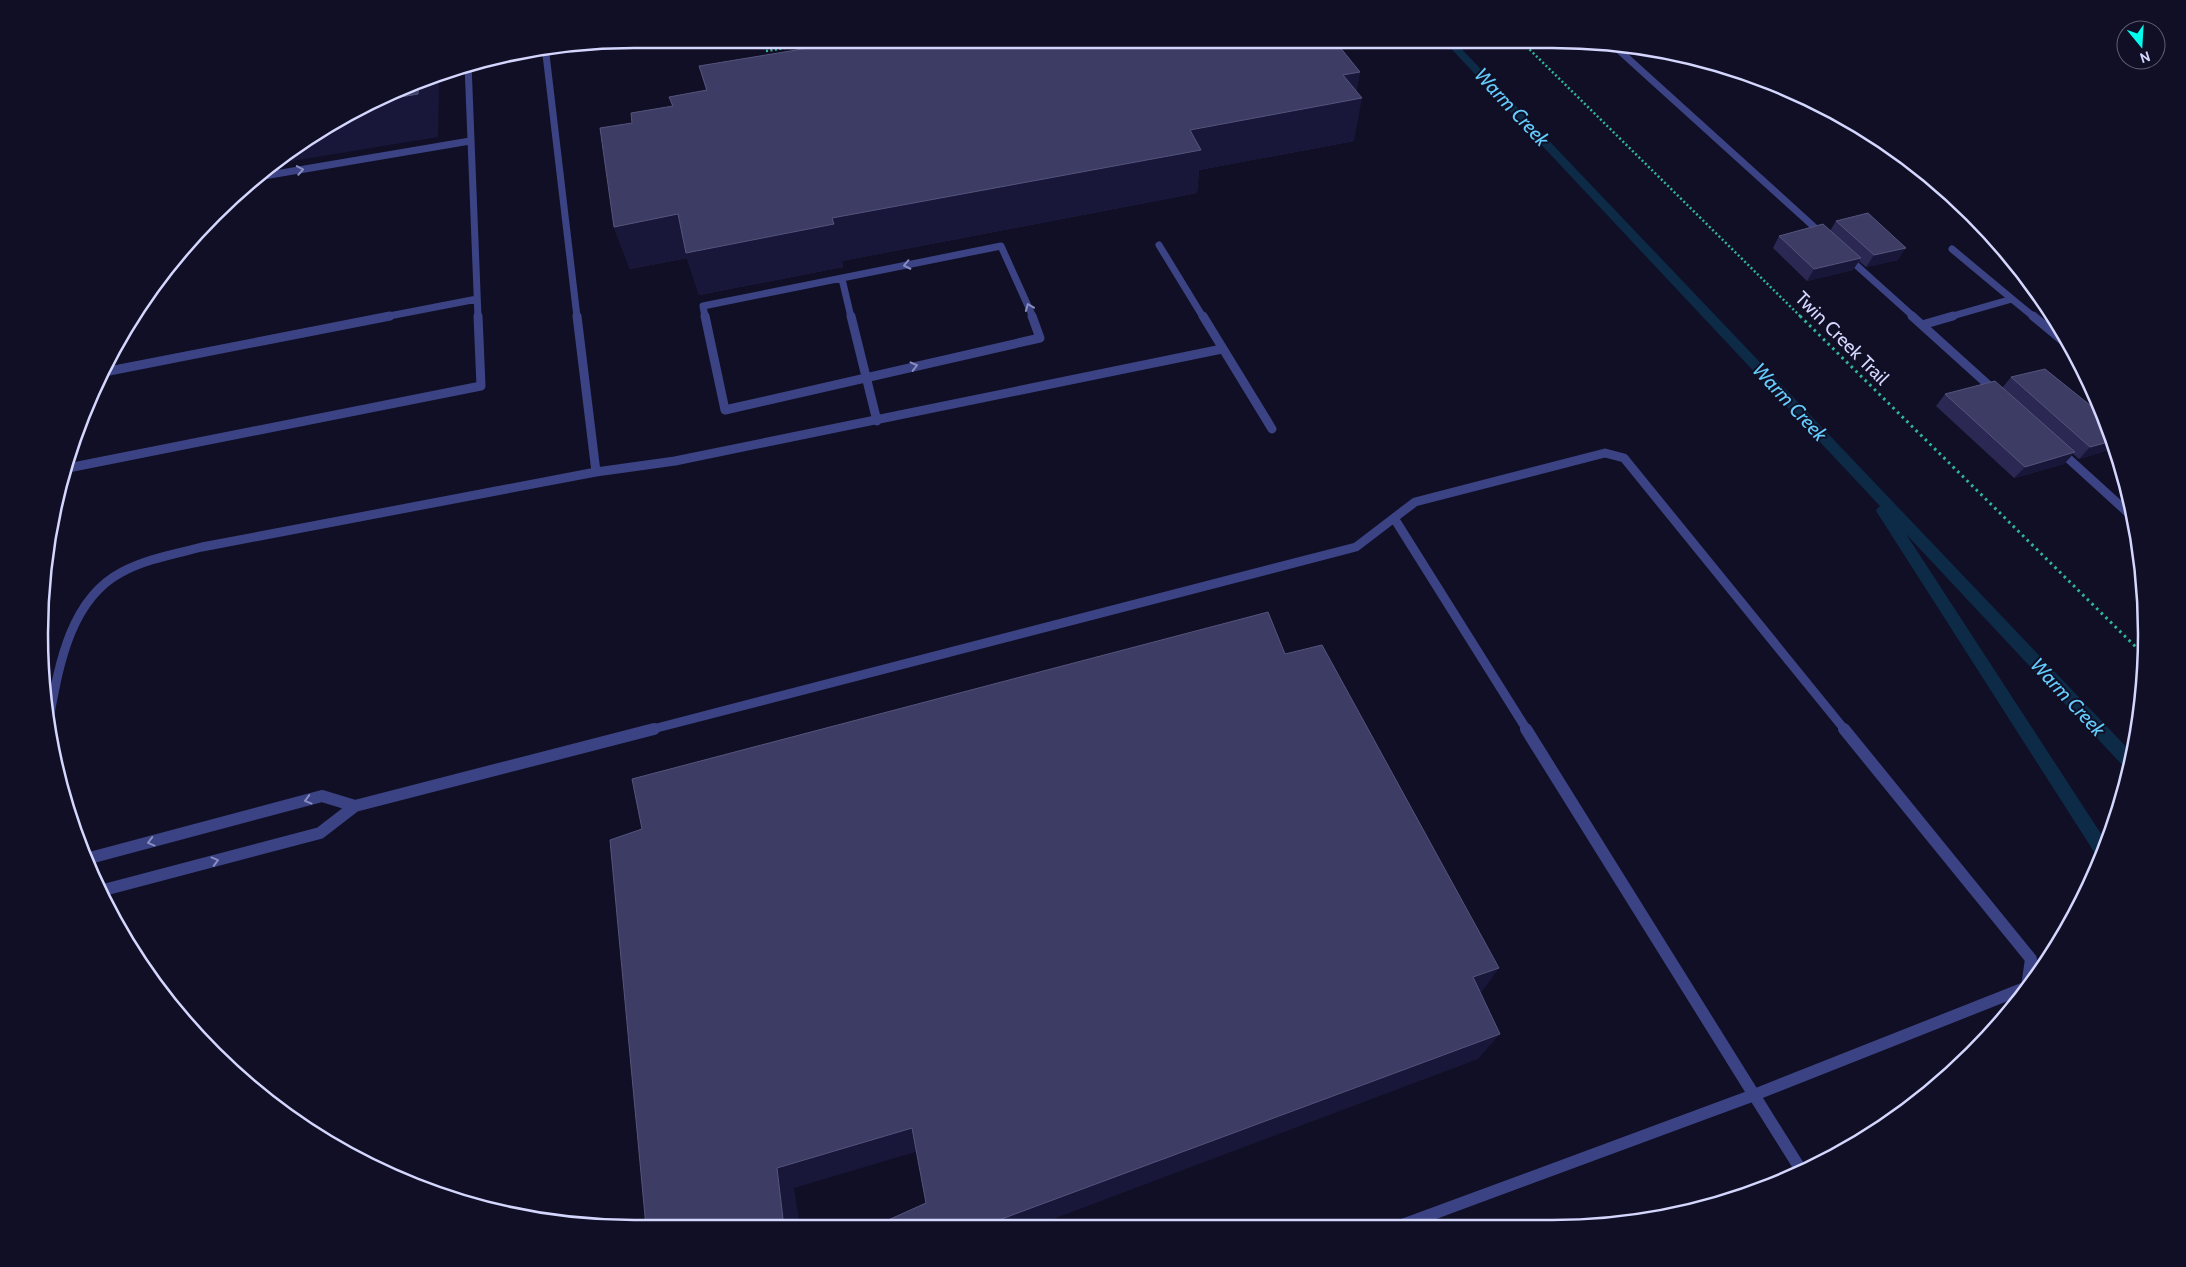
<svg xmlns="http://www.w3.org/2000/svg" width="2186" height="1267" font-family="Cabin,sans-serif">
  <style>
    .lines { fill: none; stroke-linecap: round; stroke-linejoin: round }
    .stream { fill: #0d2b47; fill-rule: evenodd }
    .path-far1 { stroke: #31b699; stroke-width: 2.5; stroke-dasharray: 2 2.5; stroke-linecap: butt }
    .path { stroke: #31b699; stroke-width: 3; stroke-dasharray: 2.5 4; stroke-linecap: butt }
    .lane-far2 { stroke: #3b4384; stroke-width: 7 }
    .lane-far1 { stroke: #3b4384; stroke-width: 9 }
    .lane { stroke: #3b4384; stroke-width: 12 }
    .wall { fill: #2b2953 }
    .shaded-wall { fill: #181739 }
    .building { fill: #3d3c65; stroke: #55547d }
    .oneway { stroke: #888cc1 }
    .labels { text-anchor: middle; dominant-baseline: central; stroke-width: 4; stroke-linejoin: round; paint-order: stroke }
    .street-label { font-size: 19px; fill: #d4d6fe; stroke: #100f25 }
    .water-label { font-size: 20px; font-style: italic; fill: #64cdfd; stroke: #100f25 }
    .rim { fill: none; stroke: #d4d6fe; stroke-width: 2.5 }
  </style>
  <rect width="100%" height="100%" fill="#100f25"/>
  <g class="lines">
    <path class="stream" d="M1444,41H1454L2134,755L2130,770L2126,769L1906,534L2107,843L2102,860L2098,858L1878,514L1876,510L1880,506Z"/>
    <path class="path-far1" d="M1520,40L1801,317
      M766,51L815,43"/>
    <path class="path" d="M1800,316L2145,656"/>
    <path class="lane-far2" d="M1612,44L1823,235
      M545,46L577,317
      M468,64L478,317
      M252,178L470,141
      M1159,245L1203,317
      M1952,249L2012,299
      M1846,256L1914,317
      M842,279L851,317
      M384,317L477,299
      M705,317L703,306L1001,246L1033,317
      M1949,317L2012,299L2034,317"/>
    <path class="lane-far1" d="M577,316L596,472
      M705,316L725,410L1040,338L1032,316
      M851,316L877,421
      M1203,316L1272,429
      M1912,316L1995,391
      M2033,316L2067,344
      M1922,325L1953,316
      M99,373L390,316
      M2059,450L2136,520
      M63,469L481,386L478,316
      M1394,518L1527,730
      M1394,518L1415,502L1605,453L1624,458L1845,730
      M48,725C58,671 68,600 122,572C146,559 175,554 202,547L596,472L675,461L1222,349
      M649,730L1356,547L1394,518"/>
    <path class="lane" d="M1526,729L1754,1095L2027,987L2031,959L1844,729
      M86,859L322,796L355,806
      M100,891L320,833L355,806L654,729
      M1397,1227L1754,1095L1801,1170"/>
  </g>
  <path class="wall" d="M699,66L1360,72L1356,92L1354,141L1199,170L1197,193L842,261L843,267L699,295L687,258L630,269L614,227L632,123L672,106L669,97L706,91Z
    M1836,221L1898,260L1866,267L1859,261L1853,270L1807,281L1773,248L1779,236L1830,231Z
    M2011,377L2106,418L2115,448L2079,459L2073,454L2064,464L2014,478L1936,406L1945,394L2003,387Z"/>
  <path class="shaded-wall" d="M1360,72L1355,100L1362,98L1354,141L1199,170L1197,193L842,261L843,267L699,295L687,258L630,269L614,227L678,214L832,218L1190,130L1343,75Z
    M434,74L439,85L438,137L268,165L272,161L366,103Z
    M1906,248L1898,260L1866,267L1874,255Z
    M1861,258L1853,270L1807,281L1814,269Z
    M2112,441L2115,448L2079,459L2090,447Z
    M2075,452L2064,464L2014,478L2025,467Z
    M1499,968L1478,997L1473,977Z
    M1500,1034L1478,1059L1032,1227H980Z
    M912,1128L922,1150L794,1188L800,1227H784L777,1168Z"/>
  <path class="building" d="M1335,41L1360,72L1343,75L1362,98L1190,130L1201,150L832,218L834,224L686,253L678,214L614,227L600,128L632,123L631,113L673,106L669,97L707,90L699,66L839,43Z
    M419,80L418,94L366,103L370,100Z
    M1868,213L1906,248L1874,255L1836,221Z
    M1823,224L1861,258L1814,269L1779,236Z
    M2045,369L2106,418L2112,441L2090,447L2011,377Z
    M1995,381L2075,452L2025,467L1945,394Z
    M1268,612L1285,654L1322,645L1499,968L1473,977L1500,1034L980,1227H888L886,1221L926,1203L912,1128L777,1168L784,1227H646L610,840L642,829L632,779Z"/>
  <defs><path id="oneway-chevron" d="M-2-3.5L2.5 0L-2 3.5" fill="none" stroke-width="1.6" stroke-linecap="round" stroke-linejoin="round" transform="scale(1.25)"/></defs>
  <g class="oneway">
    <use href="#oneway-chevron" transform="translate(300 170) rotate(-10)"/>
    <use href="#oneway-chevron" transform="translate(907 265) rotate(168)"/>
    <use href="#oneway-chevron" transform="translate(1029 307) rotate(-112)"/>
    <use href="#oneway-chevron" transform="translate(914 366) rotate(-14)"/>
    <use href="#oneway-chevron" transform="translate(308 800) rotate(165)"/>
    <use href="#oneway-chevron" transform="translate(151 842) rotate(165)"/>
    <use href="#oneway-chevron" transform="translate(215 861) rotate(-15)"/>
  </g>
  <g class="labels">
    <g class="street-label">
      <text transform="translate(1842 338) rotate(45)">Twin Creek Trail</text>
    </g>
    <g class="water-label">
      <text transform="translate(1512 107) rotate(47)">Warm Creek</text>
      <text transform="translate(1790 402) rotate(47)">Warm Creek</text>
      <text transform="translate(2068 697) rotate(47)">Warm Creek</text>
    </g>
  </g>
  <path d="M0 0H2186V1267H0ZM634 48H1552A586 586 0 0 1 2138 634V634A586 586 0 0 1 1552 1220H634A586 586 0 0 1 48 634V634A586 586 0 0 1 634 48Z" fill="#100f25" fill-rule="evenodd"/>
  <path class="rim" d="M634 48H1552A586 586 0 0 1 2138 634V634A586 586 0 0 1 1552 1220H634A586 586 0 0 1 48 634V634A586 586 0 0 1 634 48Z"/>
  <g transform="translate(2141 45) rotate(162)"><circle r="24" fill="#100f25" stroke="#5e5f7c"/>
  <path d="M0-4L9 19L0 12L-9 19Z" fill="#04fbee"/>
  <text y="-8" font-size="14" font-weight="bold" text-anchor="middle" fill="#d4d6fe">N</text>
  </g>
</svg>
